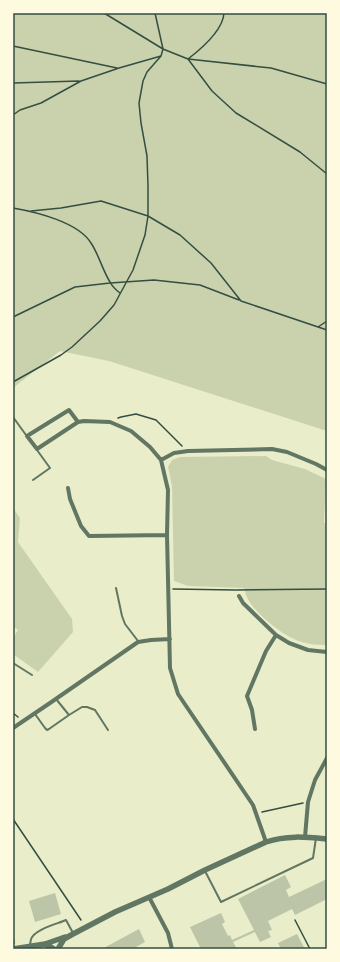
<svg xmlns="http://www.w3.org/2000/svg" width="340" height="962" font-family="Poppins,sans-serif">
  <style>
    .green { fill: #cad2ad }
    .building { fill: #bcc5a7 }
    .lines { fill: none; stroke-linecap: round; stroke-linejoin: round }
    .path { stroke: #344e41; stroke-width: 1.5 }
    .service { stroke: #617663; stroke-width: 2 }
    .minor { stroke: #617663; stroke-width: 4 }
    .tertiary { stroke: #617663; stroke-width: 5.5 }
    .neatline { fill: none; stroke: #344e41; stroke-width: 1.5 }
  </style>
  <rect width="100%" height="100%" fill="#e9edc9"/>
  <path class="green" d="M13,13H327V431L109,361L60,351L13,388Z
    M266,456L272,460L305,469L326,479L324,523H327V645C316,645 304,644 294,639C281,634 254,612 248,599C246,596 245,591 244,588L188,586L174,581L172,486L168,467L172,460L180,457Z
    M13,508L20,518L18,542L72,619L73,632L38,672L13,654V638L18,630L13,626Z"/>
  <path class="building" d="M285,875L291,887L286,890L289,897L327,879V899L295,915L292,909L268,921L272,930L268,931L271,937L260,942L255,932L233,942L237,949H201L190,927L221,913L225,922L222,924L228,936L230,935L232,940L254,930L238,899Z
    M55,893L61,914L35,922L29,901Z
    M139,929L145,942L136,947L138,949H102Z
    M297,934L305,949H281L278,943Z"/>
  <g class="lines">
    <path class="path" d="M104,13L163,49L188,59L271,68L327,84
      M224,13C223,30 201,49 188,59L212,91L236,113L300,152L327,174
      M13,46L117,68
      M13,83L79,81
      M13,115L20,110L41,103L81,81L119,68L161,56
      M13,208C36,212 78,222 91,243C99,255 102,269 110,282C112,286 116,290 120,293
      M31,211L61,208L101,201L148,216L180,235L211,263L241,301L327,330
      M13,317L75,287L110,283L154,280L200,285L239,300
      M318,327L327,321
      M13,382L61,355L72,347L100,321L114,305L133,270L145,235L148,216V186L147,156L141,123L139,103L143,81L147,72L161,56L163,49L155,13
      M118,418L121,417L136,414L156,420L182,446
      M173,589L235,590
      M236,590L327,589
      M13,713L18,717
      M262,812L303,803
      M13,819L81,920
      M295,920L310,949
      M13,937L14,943"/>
    <path class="service" d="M13,417L26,435
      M33,480L50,468L37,450
      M116,588L122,616L125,624L138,641
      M13,663L32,675
      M56,699L69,715
      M35,714L45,728L47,730L49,729L69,715L82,707H87L95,710L108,730
      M205,871L221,902L313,858L316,838
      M30,945C30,944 31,940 31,939C35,929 57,924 66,920L73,933"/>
    <path class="minor" d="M78,422L69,410L27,436L37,449L78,422L84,421L110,422L131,431L150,447L161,460
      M68,488L70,499L81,526L89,536L167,535
      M239,596L243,603L276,635L289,643L308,650L327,652
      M13,728L50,703L138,642L151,640L170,639
      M255,729L252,710L247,696L266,651L276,635
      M305,837L308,802L315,780L327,758
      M266,842L253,805L178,694L170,668L167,535L168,490L161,460L174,453L188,451L272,449L287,452L316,464L327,470
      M149,897L168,933L172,949"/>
    <path class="tertiary" d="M45,944L54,949
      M13,949L45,944L65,937
      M58,949L64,939L73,934L115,912L168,889L205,870L266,842C286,835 306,837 327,839"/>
  </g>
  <rect width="340" height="962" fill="none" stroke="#fefae0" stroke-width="28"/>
  <rect x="14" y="14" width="312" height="934" class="neatline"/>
</svg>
